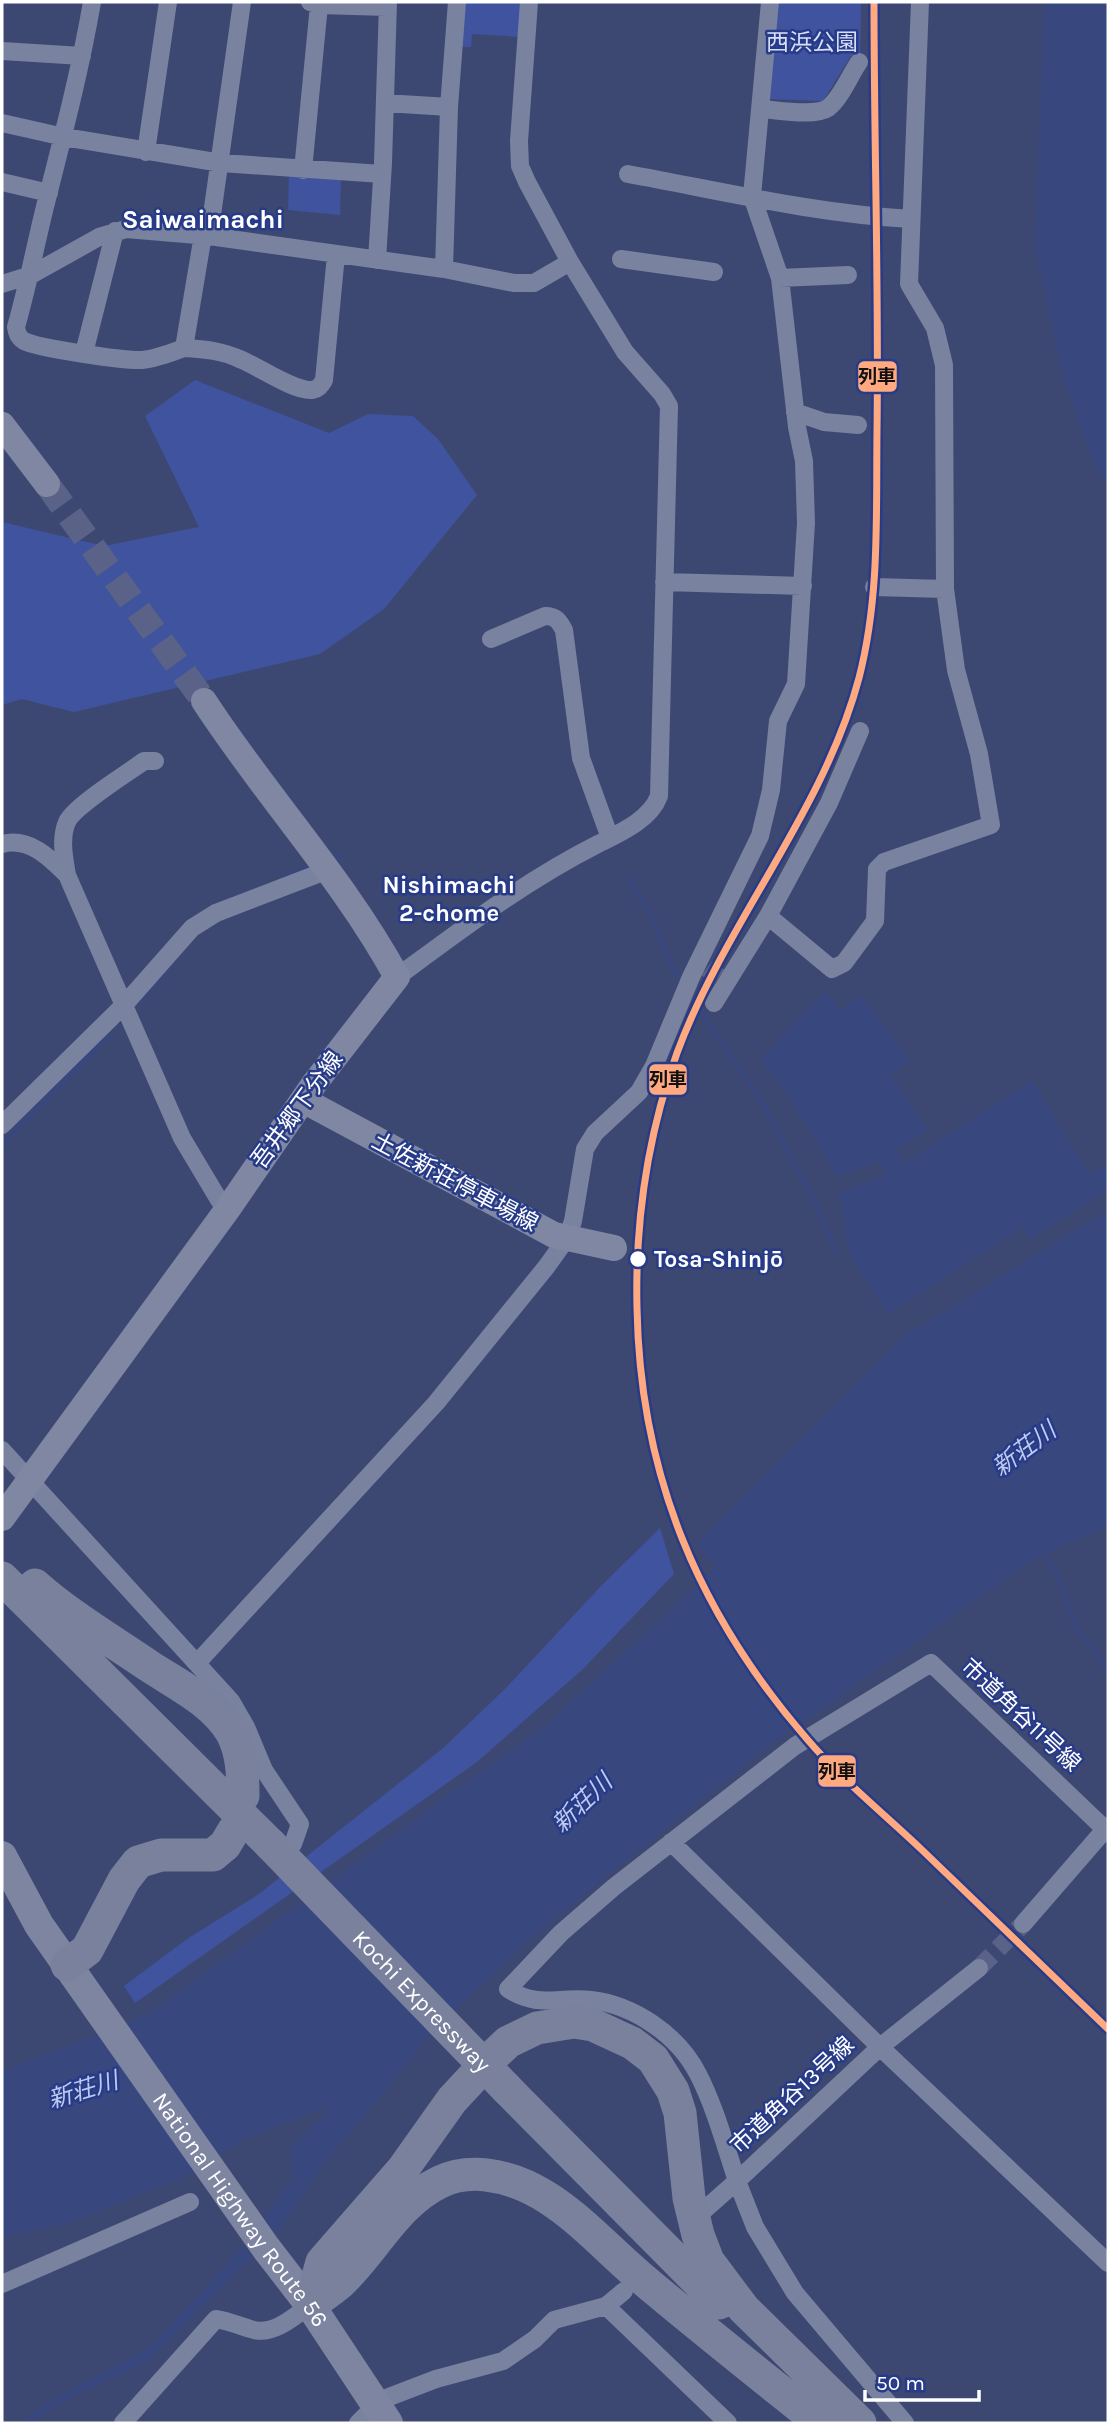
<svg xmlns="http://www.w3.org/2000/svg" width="1110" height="2425" font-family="Karla,'Noto Sans JP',sans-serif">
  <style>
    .green { fill: #3f539f }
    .water { fill: #39477f }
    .pier { fill: #3d4872 }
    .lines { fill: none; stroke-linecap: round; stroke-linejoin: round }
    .stream { stroke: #39477f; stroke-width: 4.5 }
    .minor-tunnel { stroke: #5a6387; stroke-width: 18; stroke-dasharray: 18 9; stroke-linecap: butt }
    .secondary-tunnel { stroke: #5a6387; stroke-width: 26; stroke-dasharray: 26 13; stroke-linecap: butt }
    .minor { stroke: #79829f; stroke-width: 18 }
    .secondary { stroke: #7f87a3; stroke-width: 26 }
    .trunk { stroke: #7e85a1; stroke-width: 30 }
    .motorway { stroke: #79819d; stroke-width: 33 }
    .motorway-bridge { stroke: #79819d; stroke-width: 33 }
    .rail-1-casing { stroke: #273b88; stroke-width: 12 }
    .rail-1 { stroke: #ffa980; stroke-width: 7 }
    .stop-dot { fill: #fff; stroke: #273b88; stroke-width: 2.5 }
    .labels { text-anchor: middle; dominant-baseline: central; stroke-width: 5; stroke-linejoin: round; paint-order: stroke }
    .park-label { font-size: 23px; fill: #d7def7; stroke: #273b88 }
    .street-label { font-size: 23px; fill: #fff; stroke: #273b88 }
    .stop-label { font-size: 23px; font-weight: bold; fill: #fff; stroke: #273b88; text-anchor: start }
    .neighbourhood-label { font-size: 24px; font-weight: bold; fill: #fff; stroke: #273b88 }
    .water-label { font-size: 24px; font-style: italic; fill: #bfcaf0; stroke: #273b88 }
    .quarter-label { font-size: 26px; font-weight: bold; fill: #fff; stroke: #273b88 }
    .line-badge { stroke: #273b88; stroke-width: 2.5 }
    .pale-badge-label { font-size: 19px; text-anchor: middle; font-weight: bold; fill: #111 }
  </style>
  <rect width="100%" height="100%" fill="#3d4872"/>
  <path class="green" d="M462,2H523L521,37L472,34L471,47H460Z
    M775,2H861L860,59L851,56L823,101L769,99Z
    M289,175L341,179L340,215L288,210Z
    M195,380L329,433L368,414L413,416L438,439L477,495L384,609L320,654L74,712L22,699L2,705V522L104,546L199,527L145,416Z
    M660,1528L674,1574L582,1670L477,1762L135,2003L124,1986L187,1939L259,1894L442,1749L506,1688L601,1586Z"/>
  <path class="water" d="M1044,2H1108V486L1096,468L1065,385L1035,247Z
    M826,992L840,1011L861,995L910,1061L891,1074L936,1142L1032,1081L1089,1173L1108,1165V1526L1034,1559L762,1751L542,1928L441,2023L323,2165L282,2226L147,2362L57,2404L32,2423H23L32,2413L54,2399L152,2346L243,2246L293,2178L291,2147L321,2119L327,2106L243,2140L180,2179L65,2224L2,2238V2071L149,2014L551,1721L716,1567L697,1544L903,1337L850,1256L836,1174L790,1099L760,1059Z"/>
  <path class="pier" d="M927,1129L936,1142L905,1163L896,1150Z
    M879,1160L886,1175L838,1193L837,1177Z
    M1108,1190V1210L903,1337L887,1315L1022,1228L1030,1239Z"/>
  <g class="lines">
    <path class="stream" d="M331,857L337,854L341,858
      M286,877L311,866
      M629,879L652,916L669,962L683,983
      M689,994L760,1099L816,1203L835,1250
      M139,1002L168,968
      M2,1144L108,1036
      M1042,1551L1055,1569L1074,1622L1108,1672"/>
    <path class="minor-tunnel" d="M707,968L719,977
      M979,1968L1023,1924"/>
    <path class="secondary-tunnel" d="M47,484L204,701"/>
    <path class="minor" d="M92,2C81,66 65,128 49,191C37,236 29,282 16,327C17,333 18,337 24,341C37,348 124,361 142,360C156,359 171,353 184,348L203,235
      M310,2L319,5L387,7
      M2,51L82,56
      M385,103L449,107L457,2
      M761,109C777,110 815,117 828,108C841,98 850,75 859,62
      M2,123L64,137L221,163L382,174
      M146,152L168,2
      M303,170L319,5
      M628,174C722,191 816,214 911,219
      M2,182L49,193
      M209,236L242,2
      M621,259L714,272
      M377,260L383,163L388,2
      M444,269L449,107
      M780,278L848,275
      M2,284L31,275L99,237L126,229L209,236L444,269L514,283H534L570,262
      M184,348C205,349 223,351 242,360C259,367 295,392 312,390C319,389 321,385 324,380L336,255
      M84,353L115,231
      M795,412L824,422L858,425
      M664,582L803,586
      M874,587L945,589
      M491,639L545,616C556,616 559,621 564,630L581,758L610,838
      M155,761H144C128,773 74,806 67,822C60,838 64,858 67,875L182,1138L219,1200L227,1210
      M2,844C29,837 49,857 67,875
      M768,916L832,969L844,963L875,921L877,869L884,862L991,825L979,754L956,670L945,589L944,365L935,328L909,284L920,2
      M397,977C462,929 525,881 598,844C620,833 650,820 659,796L669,406L662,394L625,352L570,262L527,182L520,166L519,141L529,2
      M714,1003L768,916L829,803L860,731
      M2,1125L124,1005L192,928L216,913L328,870
      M2,1450L231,1701L246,1727L264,1770L300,1824L293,1844
      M197,1663L436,1403L547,1266L567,1238L573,1221L585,1149L595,1133L639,1092L654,1066L691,977L760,836L771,790L778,721L796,684L806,523L804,461L797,427L780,278L752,196L770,2
      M671,1842L880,2047L1108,2263
      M1023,1924L1108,1826
      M979,1968L880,2047L737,2181C725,2145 715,2107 698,2074C678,2035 634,2005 591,2000C557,1996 539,2009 508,1989L561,1933L614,1887L795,1746L931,1663L1108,1832
      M702,2212L737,2181L755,2227L795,2293L905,2423
      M2,2284L190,2202
      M624,2291L606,2306L728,2423
      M123,2423L216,2319C230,2321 241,2327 254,2330C274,2335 295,2316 310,2305
      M358,2423L376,2405L389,2397L436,2379L503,2361L535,2339L554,2320L606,2306"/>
    <path class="secondary" d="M2,425L47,484
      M303,1100L554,1235L614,1248
      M2,1518L227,1210L314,1084L397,977C343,878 265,795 204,701"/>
    <path class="trunk" id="s1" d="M2,1856L39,1925L266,2248L310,2305L388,2423"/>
    <path class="motorway" d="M2,1578L271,1845
      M35,1585C70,1616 111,1640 149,1666C178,1685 214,1702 232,1733C242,1752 243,1774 243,1796
      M67,1965L87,1950L124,1880L138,1862L161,1855H213L225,1845L234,1830
      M507,2089L719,2303
      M310,2305L322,2262L403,2169L452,2100L491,2058L508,2042L537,2028L574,2022L593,2025L632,2043L653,2059L673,2091L680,2113L689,2198L698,2235L708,2261L744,2309L860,2423
      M310,2305C320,2298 331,2291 340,2283C374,2251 396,2203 440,2182C469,2168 504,2175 532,2189C572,2209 605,2247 639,2276C698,2326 759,2374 820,2423"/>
    <path class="motorway-bridge" id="s2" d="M271,1845L507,2089"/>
    <g class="rail-1-casing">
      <path id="rail-1" d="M874,2C874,145 879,288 877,431C876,514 880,597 859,678C823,813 725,923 677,1053C648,1134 635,1222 637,1308C640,1475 698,1613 807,1739C841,1779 883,1813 921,1849C983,1909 1046,1969 1108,2029"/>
    </g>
    <use href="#rail-1" class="rail-1"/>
  </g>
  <circle class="stop-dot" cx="638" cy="1259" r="9"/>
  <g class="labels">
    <g class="park-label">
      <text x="812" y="42">西浜公園</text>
    </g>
    <g class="street-label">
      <text transform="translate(297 1110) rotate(-54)">吾井郷下分線</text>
      <text transform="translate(455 1182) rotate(28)">土佐新荘停車場線</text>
      <text transform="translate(1021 1715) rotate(43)">市道角谷11号線</text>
      <text stroke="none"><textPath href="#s2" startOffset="217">Kochi Expressway</textPath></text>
      <text transform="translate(792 2095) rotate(-43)">市道角谷13号線</text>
      <text stroke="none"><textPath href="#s1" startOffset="427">National Highway Route 56</textPath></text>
    </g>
    <g class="stop-label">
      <text x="654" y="1259">Tosa-Shinjō</text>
    </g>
    <g class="neighbourhood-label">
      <text x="449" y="885">Nishimachi<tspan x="449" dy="28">2-chome</tspan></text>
    </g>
    <g class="water-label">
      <text transform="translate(1024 1449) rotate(-37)">新荘川</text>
      <text transform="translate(582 1803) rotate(-44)">新荘川</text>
      <text transform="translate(83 2090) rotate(-17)">新荘川</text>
    </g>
    <g class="quarter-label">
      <text x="203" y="219">Saiwaimachi</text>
    </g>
  </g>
  <g class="line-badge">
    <rect x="857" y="360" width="41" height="33" rx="7" fill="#ffa980"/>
    <rect x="648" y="1063" width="40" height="33" rx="7" fill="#ffa980"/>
    <rect x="817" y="1754" width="40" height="34" rx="7" fill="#ffa980"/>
  </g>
  <g class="pale-badge-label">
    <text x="877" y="383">列車</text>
    <text x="668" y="1086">列車</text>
    <text x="837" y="1778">列車</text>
  </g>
  <rect width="1110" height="2425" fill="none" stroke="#ffffff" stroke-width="7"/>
  <path d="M865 2390v10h114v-10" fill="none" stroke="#ffffff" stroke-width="3.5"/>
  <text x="876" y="2390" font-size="21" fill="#ffffff" stroke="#273b88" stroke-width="5" paint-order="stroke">50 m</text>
</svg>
